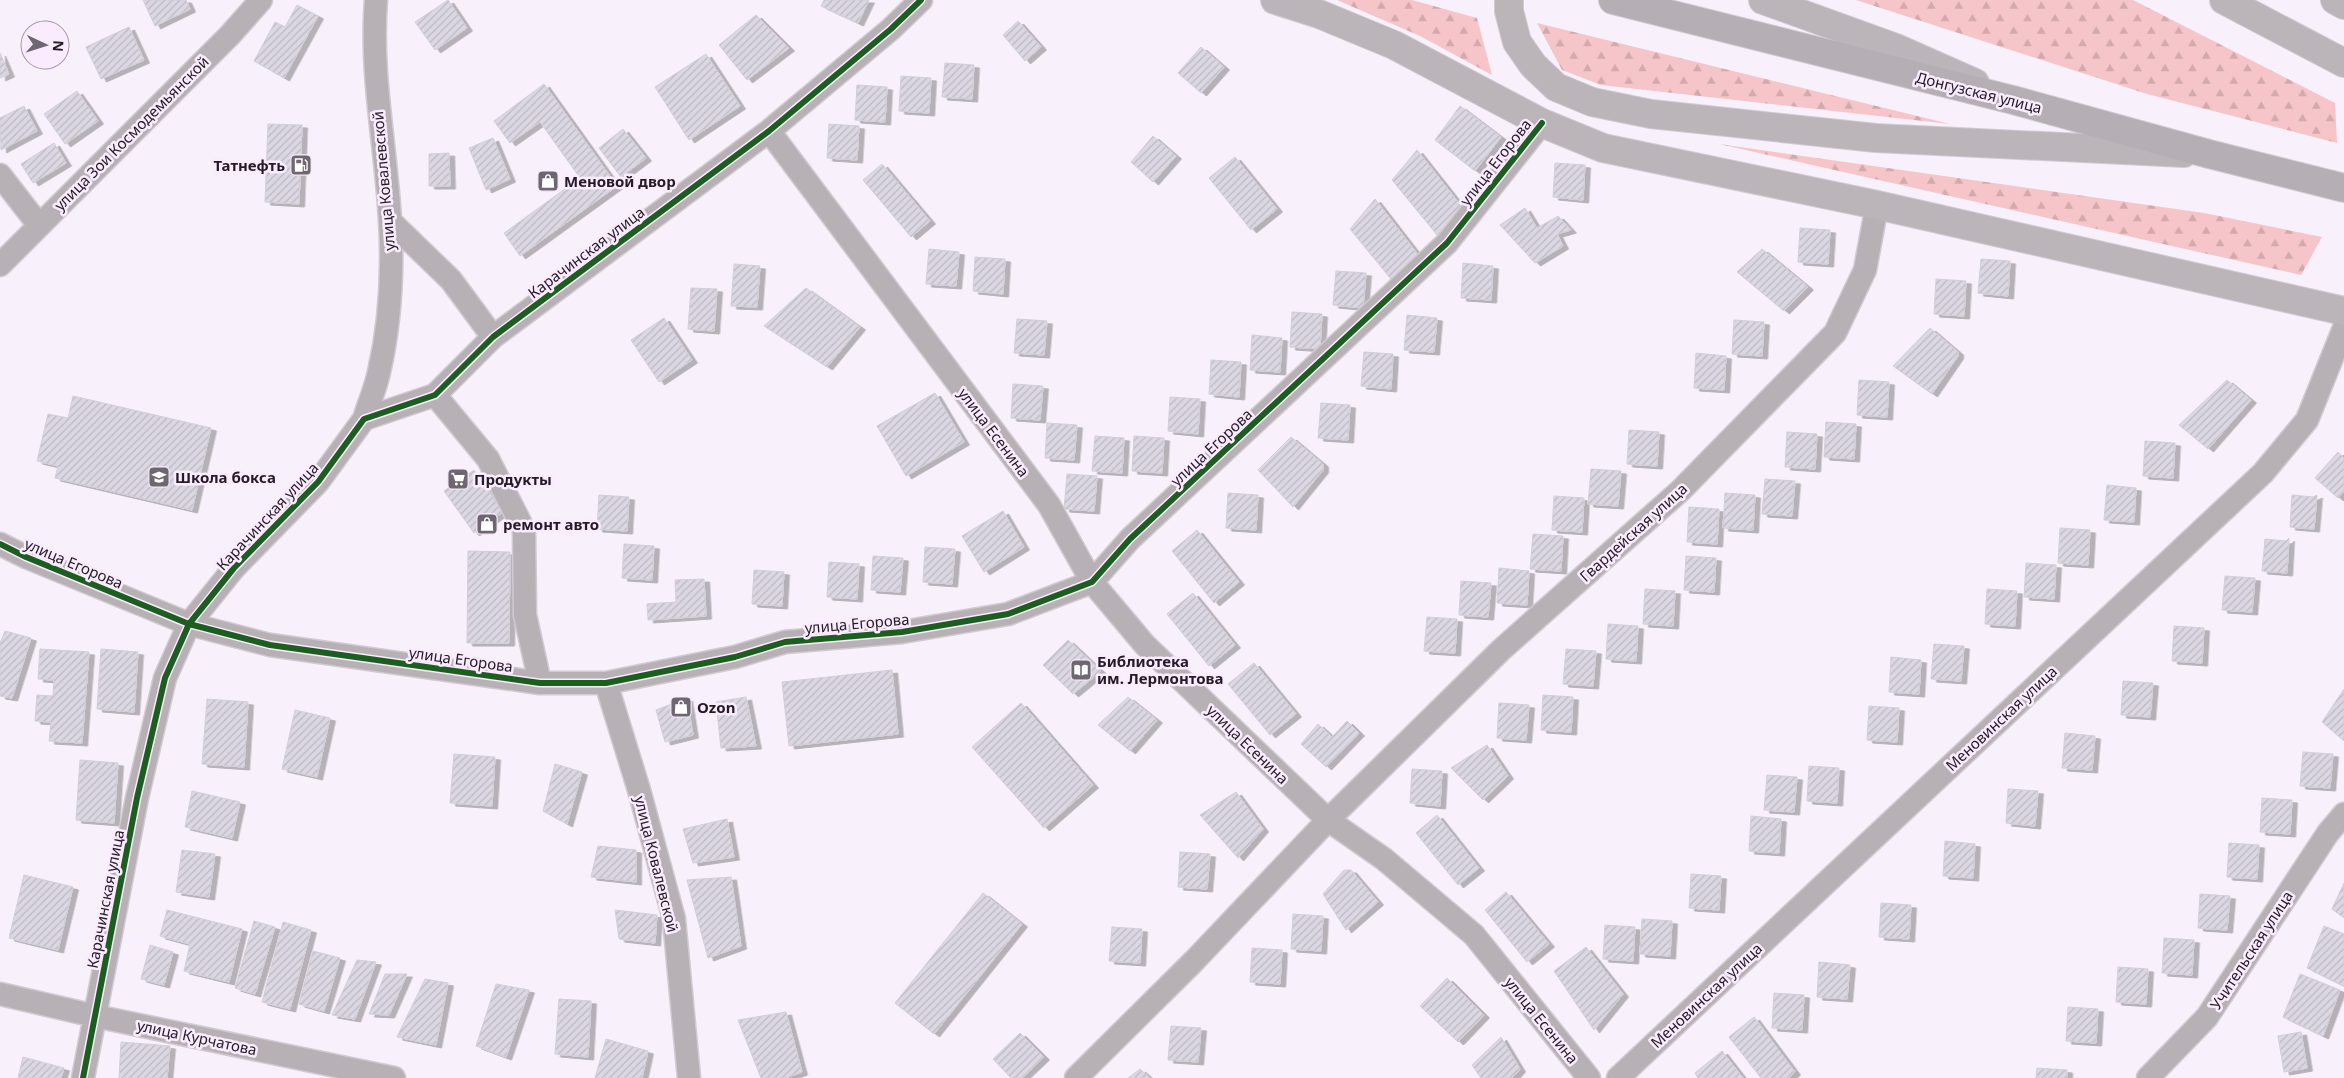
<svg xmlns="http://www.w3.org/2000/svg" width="2344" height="1078" font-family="'Noto Sans',sans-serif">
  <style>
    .forest { fill: url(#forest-firs) }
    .building { fill: url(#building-hatch); stroke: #d2ced9; filter: url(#shadow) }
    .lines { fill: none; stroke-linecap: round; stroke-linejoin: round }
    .minor-casing { stroke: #d1cad3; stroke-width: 25 }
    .major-casing { stroke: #d1cad3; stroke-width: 30 }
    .highway-casing { stroke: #d1cad3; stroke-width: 30 }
    .minor { stroke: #b7b0b4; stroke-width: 22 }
    .major { stroke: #bbb4b9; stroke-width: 28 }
    .highway { stroke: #b5aeb4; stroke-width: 28 }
    .cycleway-casing { stroke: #faecfe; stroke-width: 9 }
    .cycleway { stroke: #1b5e20; stroke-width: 6 }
    .labels { text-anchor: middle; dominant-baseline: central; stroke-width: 5; stroke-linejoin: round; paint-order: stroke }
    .street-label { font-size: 15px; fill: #231b25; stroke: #faecfe }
    .poi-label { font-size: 15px; font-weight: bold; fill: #231b25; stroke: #faecfe; text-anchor: start }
  </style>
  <defs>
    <pattern id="forest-firs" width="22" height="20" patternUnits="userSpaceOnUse" patternTransform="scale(1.25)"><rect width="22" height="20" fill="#f6c5c9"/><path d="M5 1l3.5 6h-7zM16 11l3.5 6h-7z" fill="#d3a9ac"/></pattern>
    <pattern id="building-hatch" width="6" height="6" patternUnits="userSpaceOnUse" patternTransform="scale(1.25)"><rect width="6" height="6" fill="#dcd8e3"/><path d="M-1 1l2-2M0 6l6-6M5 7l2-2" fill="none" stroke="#bcb9c3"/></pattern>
    <filter id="shadow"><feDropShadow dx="5.5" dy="3" stdDeviation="0" flood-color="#0004"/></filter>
  </defs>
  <rect width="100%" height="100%" fill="#f8f0fa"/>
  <path class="forest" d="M1337,0H1412L1477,18L1492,75L1420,36Z
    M1856,0H2133L2335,103L2337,143L2147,94Z
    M1537,23L1950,124L1601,85L1562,70Z
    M1719,144L2204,213L2322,237L2301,275Z"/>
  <path class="building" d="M143,0H186L190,9L155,26Z
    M448,0L467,28L435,50L415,22Z
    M824,0H869L858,23L821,6Z
    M297,5L318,16L284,78L254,61L275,22L285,27Z
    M756,15L789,48L747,80L719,45Z
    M1018,21L1041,47L1025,61L1003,35Z
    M129,27L144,60L101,79L86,47Z
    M1201,47L1224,67L1201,93L1178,73Z
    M0,53L9,74L0,78Z
    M706,54L740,106L689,140L655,87Z
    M945,63L974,65L972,99L942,97Z
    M901,76L931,78L929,113L899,111Z
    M544,84L617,186L520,256L504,233L580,178L540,122L510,143L494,121Z
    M857,85L887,87L885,122L855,120Z
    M77,91L98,121L65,144L44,114Z
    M24,106L37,131L1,150L0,118Z
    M1460,106L1501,137L1475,171L1435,140Z
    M268,124L302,125L299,204L265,202Z
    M829,124L859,126L857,160L827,158Z
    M623,129L646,158L621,177L599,148Z
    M1153,136L1176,156L1153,182L1131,162Z
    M493,138L510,179L486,190L469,148Z
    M54,143L66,163L33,183L21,164Z
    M1417,150L1462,207L1437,235L1392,180Z
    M449,153L450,186H429V154Z
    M1235,157L1277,209L1251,230L1209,178Z
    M1555,163L1585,165L1583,200L1553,197Z
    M882,164L930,221L911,237L863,180Z
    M1375,199L1419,256L1395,284L1350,229Z
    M1525,208L1537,228L1558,216L1571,230L1557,234L1563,246L1535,263L1500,225Z
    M1800,228L1830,230L1828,264L1798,262Z
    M929,249L959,252L956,286L926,284Z
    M1762,249L1808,287L1784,311L1737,272Z
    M975,257L1005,259L1003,294L973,291Z
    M1981,259L2010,261L2008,296L1978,293Z
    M1463,263L1493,266L1491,300L1461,298Z
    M734,264L760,266L757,307L731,306Z
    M1336,271L1366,273L1363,308L1333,305Z
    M1936,279L1966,281L1964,316L1934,314Z
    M691,288L717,289L714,331L688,329Z
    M806,288L860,327L827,367L764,326Z
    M1292,312L1322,314L1320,349L1290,347Z
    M1407,315L1437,318L1434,352L1404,350Z
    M664,318L692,360L659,382L631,340Z
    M1017,319L1047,321L1044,355L1014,353Z
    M1734,320L1764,322L1762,356L1732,354Z
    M1930,328L1958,352V356L1932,394L1893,366Z
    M1252,335L1282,338L1280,372L1250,370Z
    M1364,352L1393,354L1391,389L1361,386Z
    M1696,353L1726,356L1724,390L1694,388Z
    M1211,360L1241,362L1239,397L1209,394Z
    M1859,380L1889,382L1887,417L1857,415Z
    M2227,380L2251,400L2208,449L2179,425Z
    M1013,384L1043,386L1040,420L1011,418Z
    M935,393L964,442L906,476L877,426Z
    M73,396L211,428L192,510L55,478L58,466L37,461L48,414L68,418Z
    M1170,397L1200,399L1198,434L1168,431Z
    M1321,403L1350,405L1348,440L1318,438Z
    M1826,422L1856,424L1854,459L1824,457Z
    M1047,423L1077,425L1074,460L1045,458Z
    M1629,430L1659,432L1657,466L1627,464Z
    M1787,432L1817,434L1815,469L1785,467Z
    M1095,436L1124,438L1122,473L1092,471Z
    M1134,436L1164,438L1162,473L1132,471Z
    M1291,437L1323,464V470L1293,507L1258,470Z
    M2145,441L2175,443L2173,478L2143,476Z
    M2338,452L2344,458V491L2338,498L2315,478Z
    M1591,469L1621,471L1618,506L1588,504Z
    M474,470L503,512L474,533L444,491Z
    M1067,474L1097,476L1094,511L1064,509Z
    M1765,479L1795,481L1792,516L1762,514Z
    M2107,485L2136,488L2134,522L2104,520Z
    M1228,493L1258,495L1256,530L1226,528Z
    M1725,493L1755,495L1753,530L1723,528Z
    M599,495L629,497L627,531L597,529Z
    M2292,495L2313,497L2317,495L2314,529L2290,527Z
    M1554,496L1584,498L1582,532L1552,530Z
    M1689,507L1719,509L1717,544L1687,542Z
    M1003,511L1024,547L984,572L962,536Z
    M2060,528L2090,530L2088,565L2058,563Z
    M1197,530L1239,582L1214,603L1172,551Z
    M1533,534L1563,536L1561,571L1530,569Z
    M2289,538L2287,573L2262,571L2265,539L2286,541Z
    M624,544L654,546L652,580L622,578Z
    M925,547L955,549L952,584L923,582Z
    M468,551L510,552L509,643H467Z
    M873,556L903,558L900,592L871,590Z
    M1686,556L1716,558L1714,592L1684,590Z
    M829,562L859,564L857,599L827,597Z
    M2026,563L2056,565L2054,599L2024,597Z
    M1499,568L1529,571L1527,605L1497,603Z
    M754,570L784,572L782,606L752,604Z
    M2225,576L2255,578L2252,612L2222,610Z
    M704,579L706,616L648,620L647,604L676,602L675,580Z
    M1461,581L1491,583L1488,617L1459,615Z
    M1645,589L1675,591L1673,626L1643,624Z
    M1987,589L2017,591L2015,626L1985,624Z
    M1193,593L1235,645L1209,666L1167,614Z
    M1427,617L1457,619L1455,653L1424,651Z
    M1608,624L1638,626L1636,661L1606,659Z
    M2174,626L2204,628L2202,663L2172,661Z
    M5,631L31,638L12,698L0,696V643Z
    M1068,640L1101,671L1073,694L1043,665Z
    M1934,644L1964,646L1961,681L1931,679Z
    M40,649L89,652L82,743L49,741L51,722L35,721L37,695L53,696L54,680L38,679Z
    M101,649L138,652L134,712L97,709Z
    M1566,649L1596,651L1593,686L1563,684Z
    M1891,657L1921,660L1919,694L1889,692Z
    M1254,663L1296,714L1270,735L1228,684Z
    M892,670L898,734L789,746L782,682Z
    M2123,681L2153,683L2150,717L2121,715Z
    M2344,689V741L2322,722Z
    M1543,695L1573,697L1571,732L1541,730Z
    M746,697L756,746L721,748L716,702Z
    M1128,697L1157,720L1130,751L1098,725Z
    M687,698L693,735L665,742L656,710Z
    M207,699L248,702L244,767L202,764Z
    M1021,703L1093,785L1044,828L972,747Z
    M1499,703L1529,705L1526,740L1497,738Z
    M1869,706L1899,708L1897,742L1867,740Z
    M295,710L330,718L317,777L282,769Z
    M1347,721L1359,733L1326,767L1301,744L1318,724L1332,737Z
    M2065,733L2095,736L2092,770L2062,768Z
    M1487,745L1508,776L1483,800L1451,768Z
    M2303,752L2333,754L2330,788L2300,786Z
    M454,754L495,757L492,806L450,803Z
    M80,760L118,763L114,823L76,820Z
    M555,764L582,772L567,824L543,811Z
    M1809,766L1839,768L1837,803L1807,801Z
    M1412,769L1442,771L1440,806L1410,803Z
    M1767,775L1797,777L1794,812L1764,810Z
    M2008,789L2038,791L2035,826L2006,823Z
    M192,791L240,802L232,838L185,827Z
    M1236,792L1263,829L1238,858L1200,815Z
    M2262,798L2292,800L2290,834L2260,832Z
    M1437,815L1479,868L1458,885L1416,833Z
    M1751,816L1781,819L1779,853L1749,851Z
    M727,819L734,857L693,863L683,829Z
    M1945,841L1975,844L1973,878L1943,876Z
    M2229,843L2259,845L2257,879L2227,877Z
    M598,846L636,850V882L591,877Z
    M182,850L215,854L209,897L176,892Z
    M1180,852L1210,854L1207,889L1178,887Z
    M1344,870H1351L1378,902L1346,930L1323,894Z
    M1691,874L1721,876L1719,910L1689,908Z
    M24,875L73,887L58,950L9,938Z
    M731,877L741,946L708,958L687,880Z
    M2344,883V918L2332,909Z
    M1506,892L1549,944L1527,962L1485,910Z
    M983,893L1022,924L934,1034L895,1003Z
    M2200,894L2230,896L2227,930L2198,928Z
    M1881,903L1911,905L1909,939L1879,937Z
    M167,910L242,929L229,982L184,971L190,944L160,936Z
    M615,910L657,915L655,943L619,939Z
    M1293,914L1323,916L1321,951L1291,949Z
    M1642,919L1672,921L1670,956L1640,954Z
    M254,921L275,927L255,994L235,988Z
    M283,922L311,930L290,1009L262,1002Z
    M1605,925L1635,927L1633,961L1603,959Z
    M2324,926L2344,934V986L2307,968Z
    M1112,927L1142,929L1140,963L1109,961Z
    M2164,938L2194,940L2192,975L2162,973Z
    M150,945L173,952L164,985L141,979Z
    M1586,947L1623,994L1594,1030L1554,971Z
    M1252,948L1282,950L1280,984L1250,982Z
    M313,951L340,958L324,1011L299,1004Z
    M357,960L376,962L355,1019L332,1015Z
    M1819,962L1850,965L1847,999L1817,997Z
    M2118,967L2148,969L2146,1004L2116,1002Z
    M385,974H407L389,1015L369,1014Z
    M2300,974L2340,990L2323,1036L2283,1017Z
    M1447,978L1484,1015L1458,1042L1420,1006Z
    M425,979L448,983L436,1045L397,1037Z
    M496,984L529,990L506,1057L476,1046Z
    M1774,993L1804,995L1802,1030L1772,1028Z
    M559,999L591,1001L588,1057L555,1054Z
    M2068,1007L2098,1009L2096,1043L2066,1041Z
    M786,1012L802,1072L785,1078H761L738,1020Z
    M1754,1017L1795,1072L1788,1078H1761L1729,1037Z
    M1171,1026L1201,1028L1198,1062L1168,1060Z
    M2301,1032L2307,1068L2284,1072L2278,1036Z
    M1020,1033L1044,1057L1022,1078H1011L993,1059Z
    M1501,1037L1520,1069L1512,1078H1481L1472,1065Z
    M606,1039L648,1051L642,1078H595Z
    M121,1042L170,1046L167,1078H119Z
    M1722,1051L1743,1078H1698L1695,1073Z
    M23,1057L64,1068L61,1078H18Z
    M2037,1068L2067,1070V1078H2036Z
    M1140,1069L1150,1078H1128Z"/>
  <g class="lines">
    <g class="minor-casing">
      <path id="minor" d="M769,131L1049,505L1092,582L1145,645L1328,820L1384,859L1474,935L1589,1078
        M0,175L38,224
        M390,221L451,280L493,337
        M0,265L230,35L261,0
        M435,395L488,459L524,530L525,615L540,683
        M364,419C369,403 376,387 379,372C390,324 393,269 390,220C386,146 370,74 376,0
        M0,544L26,557L189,624L270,645L540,683H606L735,657L785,642L902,632L1008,614L1092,582L1130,539L1447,243L1542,123
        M606,683L639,790L674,919L689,1078
        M0,994L95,1016L394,1078
        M83,1078L137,798L165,678L189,624L234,568L318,482L364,419L435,395L493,337L769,131L891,29L921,0
        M1076,1078L1194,961L1328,820L1501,650L1681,490L1835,333L1865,270L1877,205
        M1618,1078L2263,473L2307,420L2344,328
        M2148,1078L2207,1017L2328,833L2344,814"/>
    </g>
    <g class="major-casing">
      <path id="major" d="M1275,0L1319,14L1394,45L1542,123L1603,148L1877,205L2344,311
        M1509,0V11L1517,42L1533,65L1556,87L1592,102L1651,114L1876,138L2184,153
        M1763,0L1896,48L1975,83
        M2224,0L2344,63
        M2335,0L2344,5"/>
    </g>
    <g class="highway-casing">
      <path id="highway" d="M1613,0L2013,100L2209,154L2344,188"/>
    </g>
    <use href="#minor" class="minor"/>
    <use href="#major" class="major"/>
    <use href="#highway" class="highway"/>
    <g class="cycleway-casing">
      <path id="cycleway" d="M0,544L26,557L189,624L270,645L540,683H606L735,657L785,642L902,632L1008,614L1092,582L1130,539L1447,243L1542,123
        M83,1078L137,798L165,678L189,624L234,568L318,482L364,419L435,395L493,337L769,131L891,29L921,0"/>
    </g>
    <use href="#cycleway" class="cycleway"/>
  </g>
  <defs>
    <g id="fuel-square" transform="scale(1.125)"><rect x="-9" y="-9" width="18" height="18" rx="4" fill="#6e6670" stroke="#faecfe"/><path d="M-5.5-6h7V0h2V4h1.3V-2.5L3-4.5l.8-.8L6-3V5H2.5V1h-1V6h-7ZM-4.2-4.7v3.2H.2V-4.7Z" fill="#fff"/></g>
    <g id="shop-square" transform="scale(1.125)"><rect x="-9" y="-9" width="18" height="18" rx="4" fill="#6e6670" stroke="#faecfe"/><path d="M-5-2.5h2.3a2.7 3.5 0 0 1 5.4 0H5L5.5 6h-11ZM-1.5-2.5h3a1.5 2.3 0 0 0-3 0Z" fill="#fff"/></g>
    <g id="school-square" transform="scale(1.125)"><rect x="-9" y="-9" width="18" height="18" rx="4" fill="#6e6670" stroke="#faecfe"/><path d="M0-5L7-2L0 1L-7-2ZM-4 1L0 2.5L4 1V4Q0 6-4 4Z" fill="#fff"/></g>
    <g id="supermarket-square" transform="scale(1.125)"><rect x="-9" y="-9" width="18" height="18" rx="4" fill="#6e6670" stroke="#faecfe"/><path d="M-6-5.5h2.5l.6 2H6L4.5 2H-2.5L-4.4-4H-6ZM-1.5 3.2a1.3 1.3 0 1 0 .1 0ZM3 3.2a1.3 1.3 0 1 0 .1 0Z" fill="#fff"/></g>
    <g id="library-square" transform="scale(1.125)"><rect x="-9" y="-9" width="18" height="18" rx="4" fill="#6e6670" stroke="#faecfe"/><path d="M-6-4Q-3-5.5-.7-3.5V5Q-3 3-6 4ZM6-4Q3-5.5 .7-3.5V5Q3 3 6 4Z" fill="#fff"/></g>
  </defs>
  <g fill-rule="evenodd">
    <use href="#fuel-square" x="301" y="165"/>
    <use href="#shop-square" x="548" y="181"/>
    <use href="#school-square" x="159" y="477"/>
    <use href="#supermarket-square" x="458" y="479"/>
    <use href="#shop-square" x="487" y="524"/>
    <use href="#library-square" x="1081" y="670"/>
    <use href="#shop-square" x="681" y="707"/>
  </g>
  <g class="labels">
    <g class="street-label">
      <text transform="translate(1979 92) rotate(14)">Донгузская улица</text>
      <text transform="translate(131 133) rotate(-45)">улица Зои Космодемьянской</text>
      <text transform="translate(1495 162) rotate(-52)">улица Егорова</text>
      <text transform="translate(383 181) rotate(-95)">улица Ковалевской</text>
      <text transform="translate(586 252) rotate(-37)">Карачинская улица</text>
      <text transform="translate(994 432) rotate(53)">улица Есенина</text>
      <text transform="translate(1211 447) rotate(-43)">улица Егорова</text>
      <text transform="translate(267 516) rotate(-47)">Карачинская улица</text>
      <text transform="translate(1633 532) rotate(-42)">Гвардейская улица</text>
      <text transform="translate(74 563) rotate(23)">улица Егорова</text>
      <text transform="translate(857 623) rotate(-5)">улица Егорова</text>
      <text transform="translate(461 659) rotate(8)">улица Егорова</text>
      <text transform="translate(2001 718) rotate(-43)">Меновинская улица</text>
      <text transform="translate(1248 744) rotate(44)">улица Есенина</text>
      <text transform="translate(657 864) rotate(76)">улица Ковалевской</text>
      <text transform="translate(105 899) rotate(-79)">Карачинская улица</text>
      <text transform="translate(2251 950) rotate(-57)">Учительская улица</text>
      <text transform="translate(1706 995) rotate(-43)">Меновинская улица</text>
      <text transform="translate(1542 1020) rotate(51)">улица Есенина</text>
      <text transform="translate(197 1037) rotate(12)">улица Курчатова</text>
    </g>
    <g class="poi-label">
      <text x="285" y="165" text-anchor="end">Татнефть</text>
      <text x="564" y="181">Меновой двор</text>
      <text x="175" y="477">Школа бокса</text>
      <text x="474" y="479">Продукты</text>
      <text x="503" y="524">ремонт авто</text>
      <text x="1097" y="661">Библиотека<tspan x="1097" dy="17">им. Лермонтова</tspan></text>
      <text x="697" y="707">Ozon</text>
    </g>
  </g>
  <g transform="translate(45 45) rotate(94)"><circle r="24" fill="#faecfe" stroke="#a498a7"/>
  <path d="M0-4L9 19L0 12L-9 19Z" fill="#6e6670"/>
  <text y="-8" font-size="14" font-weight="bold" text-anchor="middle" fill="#231b25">N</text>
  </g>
</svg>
